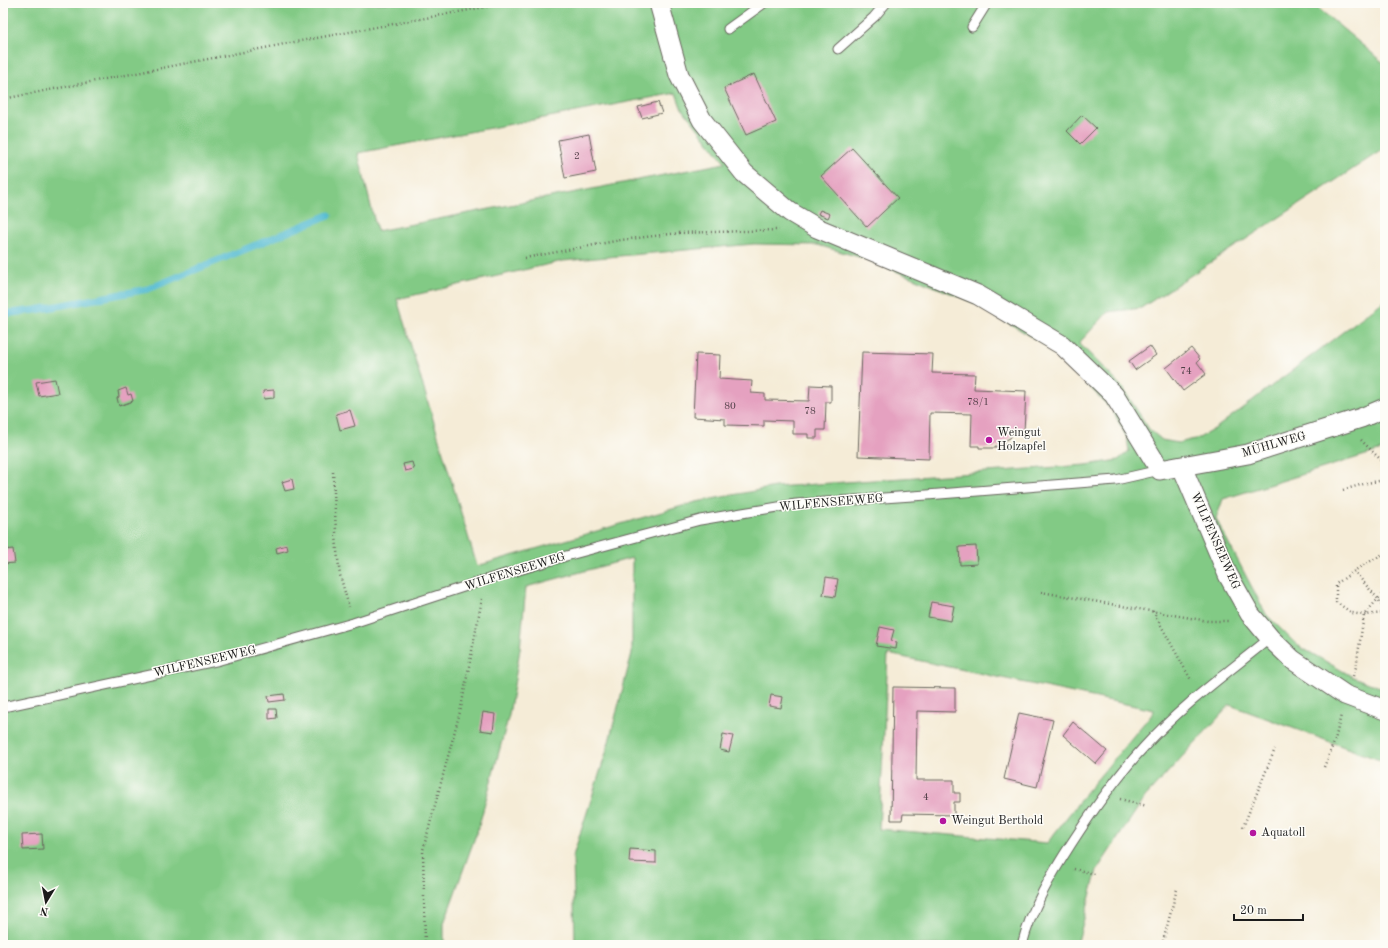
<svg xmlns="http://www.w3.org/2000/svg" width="1388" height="948" font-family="'Old Standard TT',serif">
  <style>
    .green { fill: #82ca85; stroke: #4f7350; fill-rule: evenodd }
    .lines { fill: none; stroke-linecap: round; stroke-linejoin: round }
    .stream { stroke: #53bbd1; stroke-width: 7 }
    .building { fill: #e5a1c0 }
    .lane-casing { stroke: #68655d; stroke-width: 11 }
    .street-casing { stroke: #68655d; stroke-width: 21 }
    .path { stroke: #68655d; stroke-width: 2.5; stroke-dasharray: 1 3; stroke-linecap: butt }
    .lane { stroke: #fff; stroke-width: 9 }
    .street { stroke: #fff; stroke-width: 19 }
    .poi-dot { fill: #b5179e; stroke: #fdfcf7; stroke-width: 1.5 }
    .labels { text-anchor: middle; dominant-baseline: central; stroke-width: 3; stroke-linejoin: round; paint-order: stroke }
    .number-label { font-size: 10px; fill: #4e3d45 }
    .poi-label { font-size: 12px; fill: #1c1c1c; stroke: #fdfcf7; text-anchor: start }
    .street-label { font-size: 12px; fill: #1c1c1c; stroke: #fdfcf7 }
  </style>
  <rect width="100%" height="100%" fill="#fdfcf7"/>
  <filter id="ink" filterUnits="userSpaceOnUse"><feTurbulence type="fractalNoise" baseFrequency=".025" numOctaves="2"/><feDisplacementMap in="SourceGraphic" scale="8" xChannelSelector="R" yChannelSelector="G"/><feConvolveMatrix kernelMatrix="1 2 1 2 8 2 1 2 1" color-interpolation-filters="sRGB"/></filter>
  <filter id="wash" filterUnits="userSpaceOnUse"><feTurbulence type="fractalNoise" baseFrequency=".012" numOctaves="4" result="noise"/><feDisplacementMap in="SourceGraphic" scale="16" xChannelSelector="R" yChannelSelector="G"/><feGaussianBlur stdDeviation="0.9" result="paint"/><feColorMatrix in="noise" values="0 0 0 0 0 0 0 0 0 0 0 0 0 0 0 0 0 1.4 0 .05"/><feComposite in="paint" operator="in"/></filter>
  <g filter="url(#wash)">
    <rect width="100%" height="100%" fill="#f5ecd7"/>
    <path class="green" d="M3,3H1312L1385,64V148L1141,308L1108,312L1079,343L1122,387L1149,429L1162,440L1178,443L1199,438L1216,428L1385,300V449L1223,499L1216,519L1266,614L1297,645L1353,677L1385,689V762L1230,705L1145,797L1097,870L1077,945H575L573,856L606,753L632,653V558L526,587L520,649L509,715L478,829L444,923V945H3ZM676,93L681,107L725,163L377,231L358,153ZM754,244L818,245L866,259L975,303L1054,350L1113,411L1127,438L1129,451L1118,460L1086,465L775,487L696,502L477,566L397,299L563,261ZM888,654L1154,710V711L1089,789L1047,843L879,829Z"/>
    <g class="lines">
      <path class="stream" d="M3,314L36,310L148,289L329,215"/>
    </g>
    <g id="blocks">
      <path class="building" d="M754,74L776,122L746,135L724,88Z
        M658,102L662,113L642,118L638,107Z
        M1082,115L1096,128L1080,144L1067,131Z
        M589,134L596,172L565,178L558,140Z
        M852,148L898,198L867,227L821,176Z
        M820,210L830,214L828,218L818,214Z
        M1150,346L1156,355L1135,370L1129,361Z
        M1191,348L1200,359L1197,362L1206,374L1183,391L1166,368Z
        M862,352L933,354L932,373L975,374L974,389L1026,391L1024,432H1014L1010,438L1004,441V447L995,446V448H979V446H971L972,414L930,413L929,459L858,456Z
        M696,354L720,355L719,379L752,381L751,393L765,394V400L809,401L810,385L831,386V402H826L825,430H817V438H808V434H793V421L764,420V426L725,425V419L693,417Z
        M55,379L58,393L39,396L36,382Z
        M126,388L128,395L131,394L133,401L119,406L117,398L119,397L118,391Z
        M274,390V398L264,399L263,391Z
        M350,410L355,426L340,430L336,414Z
        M412,462L414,469L405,471L403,464Z
        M292,479L294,489L285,491L282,482Z
        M287,545L288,550L277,553L276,548Z
        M976,546L977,564L960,565L959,547Z
        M13,549L15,563L3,564V550Z
        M826,577L838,579L835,597L823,595Z
        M931,602L954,606L951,621L928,617Z
        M880,627L894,630L891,641L897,642L896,649L876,646Z
        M893,687L955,688V712L917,711L916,780H954V793H960V802H954V815L903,814L902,820H891Z
        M284,694L285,700L269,702L268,696Z
        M771,695L783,697L781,708L769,706Z
        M269,709H276L277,718L269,719Z
        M483,712L495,714L493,732L480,730Z
        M1019,713L1053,720L1037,787L1004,779Z
        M1073,722L1107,751L1096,764L1063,735Z
        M723,734L733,736L729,752L720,750Z
        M42,834L43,849L23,850L22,835Z
        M630,849L656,851V863L629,862Z"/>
    </g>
  </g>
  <g filter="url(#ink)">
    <use href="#blocks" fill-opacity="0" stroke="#68655d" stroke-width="1"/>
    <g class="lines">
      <g class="lane-casing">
        <path id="lane" d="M972,27L987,3
          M728,29L764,3
          M838,49L874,17L886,3
          M3,707L220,660L353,623L485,580L566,556L700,520L796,504L927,495L1116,480L1160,470
          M1022,945C1031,909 1051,875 1071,844C1093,810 1116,777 1144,747C1181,706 1227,673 1270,638"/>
      </g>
      <g class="street-casing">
        <path id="street" d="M659,3L679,75L702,120L744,173L790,212L817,228L978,295L1062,345L1114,395L1160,470L1248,454L1361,418L1385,408
          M1182,467L1228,575L1250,614L1270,638L1293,660L1345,695L1385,710"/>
      </g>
      <path class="path" d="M3,99L295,42L507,3
        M525,258L621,240L679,233L779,230
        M1361,440L1385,464
        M333,472L337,551L340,575L349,607
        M1343,490L1367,483L1385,480
        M1385,553L1360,567L1336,584V602L1352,613L1364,615L1385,613
        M1041,592L1208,621H1229
        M1385,592L1378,599L1385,611
        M1153,611L1191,680
        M1353,676L1356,667L1364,615L1378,599L1354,571
        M1324,767L1335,740L1341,715
        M1120,799L1147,806
        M1243,827L1275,749
        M1074,869L1095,874
        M1384,927L1385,928
        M425,945L423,850L461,708L482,599
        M1162,945L1177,889"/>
      <use href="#lane" class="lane"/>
      <use href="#street" class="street"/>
    </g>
  </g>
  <g class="poi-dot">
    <circle cx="989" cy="440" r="4"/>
    <circle cx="943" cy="821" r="4"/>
    <circle cx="1253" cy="833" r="4"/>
  </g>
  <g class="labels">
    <g class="number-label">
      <text x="577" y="156">2</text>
      <text x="1186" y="371">74</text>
      <text x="978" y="402">78/1</text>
      <text x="730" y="406">80</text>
      <text x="810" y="411">78</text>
      <text x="926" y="797">4</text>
    </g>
    <g class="poi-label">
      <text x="997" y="433">Weingut<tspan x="997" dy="14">Holzapfel</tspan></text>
      <text x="951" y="821">Weingut Berthold</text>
      <text x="1261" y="833">Aquatoll</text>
    </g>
    <g class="street-label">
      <text transform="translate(1274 445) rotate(-16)">MÜHLWEG</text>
      <text transform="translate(831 503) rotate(-5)">WILFENSEEWEG</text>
      <text transform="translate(1215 541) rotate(66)">WILFENSEEWEG</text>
      <text transform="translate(515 572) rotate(-17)">WILFENSEEWEG</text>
      <text transform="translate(205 662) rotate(-13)">WILFENSEEWEG</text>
    </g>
  </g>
  <rect width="1388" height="948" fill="none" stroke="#fdfcf7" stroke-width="16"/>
  <g transform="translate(46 902) rotate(190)" stroke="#fdfcf7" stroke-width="3" paint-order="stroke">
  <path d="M0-3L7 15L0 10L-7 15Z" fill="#1c1c1c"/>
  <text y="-6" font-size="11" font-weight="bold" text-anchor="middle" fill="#1c1c1c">N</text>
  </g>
  <path d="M1234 914v6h69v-6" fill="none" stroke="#1c1c1c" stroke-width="2"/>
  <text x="1240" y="914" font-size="12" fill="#1c1c1c" stroke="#fdfcf7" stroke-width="3" paint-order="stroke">20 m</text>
</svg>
